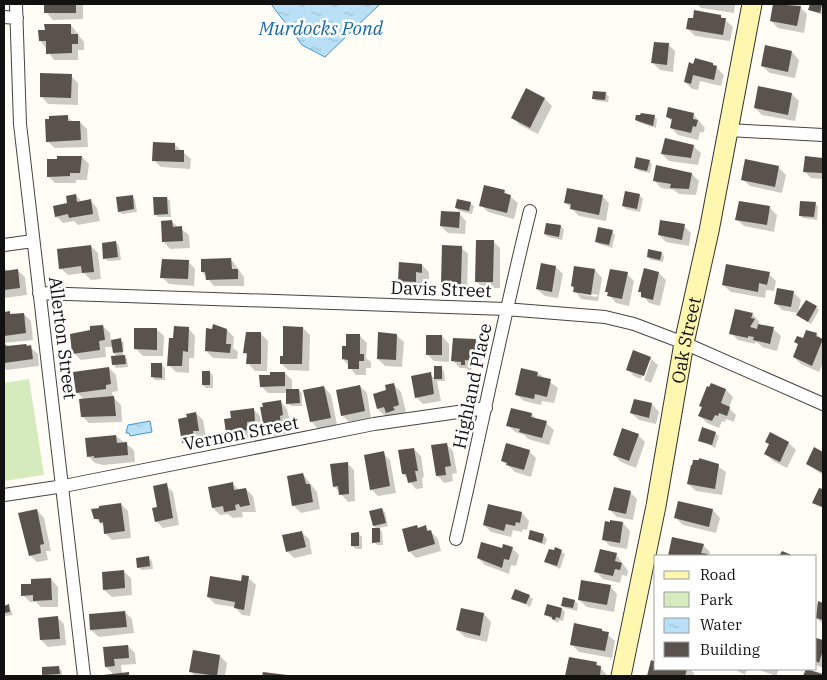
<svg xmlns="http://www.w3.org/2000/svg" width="827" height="680" font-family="'IBM Plex Serif',serif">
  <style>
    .park { fill: #d5ebbd }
    .water { fill: url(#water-ripples); stroke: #3f96cf }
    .shadow { fill: #0003; fill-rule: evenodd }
    .building { fill: #5a524d }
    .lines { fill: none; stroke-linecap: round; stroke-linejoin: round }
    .minor-casing { stroke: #444; stroke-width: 14 }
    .secondary-casing { stroke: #333; stroke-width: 21 }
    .minor { stroke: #fff; stroke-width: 12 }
    .secondary { stroke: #fff6b0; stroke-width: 19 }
    .labels { text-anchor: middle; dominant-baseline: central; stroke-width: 5; stroke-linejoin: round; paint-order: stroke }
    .street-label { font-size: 18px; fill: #111; stroke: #fff }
    .water-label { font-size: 19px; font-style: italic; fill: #1768a6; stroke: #fff }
  </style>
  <defs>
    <pattern id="water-ripples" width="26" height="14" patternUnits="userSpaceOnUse" patternTransform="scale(1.25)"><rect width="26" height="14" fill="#b9e0f7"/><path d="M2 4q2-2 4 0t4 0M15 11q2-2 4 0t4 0" fill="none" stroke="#9ebfd3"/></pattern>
  </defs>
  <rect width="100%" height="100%" fill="#fffdf5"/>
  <path class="park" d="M29,379L44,475L4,481V383Z"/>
  <path class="water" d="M271,4H380L325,57L302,45Z
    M150,421L152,432L130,436L129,433H126L128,425Z"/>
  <path class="shadow" d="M45,4H83V19L53,20L46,12Z
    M697,4H735L734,13L701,8Z
    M774,4L800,7L807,14L804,33L778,28L771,21Z
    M821,7L823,15L810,10Z
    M721,16L733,27L730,41L695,36L688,29Z
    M71,25L84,42V50H78V60H54L40,40Z
    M668,44L675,51L673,72L660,70L653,63Z
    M766,47L792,52L799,60L795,78L770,73L762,66Z
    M713,64L724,75L721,86L700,81L698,90L692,89L685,82L694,65Z
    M71,76L78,83V105L48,104L41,96Z
    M527,90L545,99L552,106L538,134L520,125L513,118Z
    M605,93L609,97L608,102L597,101L593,98Z
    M792,94L799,101L795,121L762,115L755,108Z
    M694,115L705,128L703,133L700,132L698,140L678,135L671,128L673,122L667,117Z
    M67,116L73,122H80L87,129L88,147L55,148L47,141Z
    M654,116L657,119L656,128L640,123L636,120Z
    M174,144L191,159L190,169L161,167L154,160Z
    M693,146L701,153L698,165L669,161L662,154Z
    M82,157L89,164L87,180H76V183H55L48,176Z
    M823,159V179L811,178L804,171Z
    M649,161L652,164L650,173L639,171L635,167Z
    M778,167L786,175L782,193L750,186L742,179Z
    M692,174L699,181L696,195L679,194L674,190L661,188L654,180Z
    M504,191L518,203L514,219L488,212L481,205Z
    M76,195L82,202L90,200L97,208L100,221L78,225L74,221L63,223L56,216Z
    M639,195L643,199L640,212L626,209L623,206Z
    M132,196L135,200L137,212L122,214L119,211Z
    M602,196L609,203L606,221L579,216L565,202Z
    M167,198L170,201L171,217H158L155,214Z
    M470,203L474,206L472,214L459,211L456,208Z
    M815,203L818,207L817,220L803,218L800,215Z
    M770,208L777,215L774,232L744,226L736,219Z
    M459,213L466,221L465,234L448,233L441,226Z
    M172,222L189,235L190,248L170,249L163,241Z
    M561,226L564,230L562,240L548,237L545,234Z
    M684,226L691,233L689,246L666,242L659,235Z
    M612,231L615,235L612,248L599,244L596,241Z
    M493,241L500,248V288H483L476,281Z
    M116,242L119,246L121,260L108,261L105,258Z
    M91,246L98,253L101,279L91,280L84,273L68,275L60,268Z
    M461,247L468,254L467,291L450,290L443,283Z
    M661,253L664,256L663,262L651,260L648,257Z
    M231,259L244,277V286H214L202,272Z
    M188,261L195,269L194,286L169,284L162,277Z
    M422,265L429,272V279H423L422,289L406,288L399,281Z
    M556,267L563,274L558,298L545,296L537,289Z
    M4,268L8,271L17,270L25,277L27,295L4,298Z
    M595,270L602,278L598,301L581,299L572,286ZM577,292L598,295L597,297L580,294Z
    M659,273L666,280L660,306L649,303L640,291Z
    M627,274L634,281L629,306L616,303L606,291Z
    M769,274L776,281L774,291L766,290L765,298L731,292L723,285Z
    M794,293L801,300L798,313L782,310L775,303Z
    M816,307L819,310L811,324L798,315Z
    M9,312L12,315L24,314L31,321L33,340L4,343L8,347L26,345L30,347L38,354L39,366L6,370L4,367V313Z
    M752,314L759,321L758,325L773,329L781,336L777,351L762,347L758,343L755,342V344L738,340L731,333Z
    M103,326L110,333L111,341L120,340L124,343L123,355L127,359L128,367L116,368L113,364L117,357L114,353L113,347H105L106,357L81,360L74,353L91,331Z
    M214,326L227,330L234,337L233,348L238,352L237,359L213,358L206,351Z
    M188,328L195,336L194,358H189V373L176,372L169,365L175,340Z
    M303,328L310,335L309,371L288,370L281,363Z
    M156,329L164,336L163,356H143L136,349Z
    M261,334L268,341L267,371H255L248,363V356L244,353Z
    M817,334L823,341V363L819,372L801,364L794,357L799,345L796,342Z
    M359,335L367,343L366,358L371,362V368H366V375H356L343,359L347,347Z
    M396,335L404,342L402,367L385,366L378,359Z
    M442,336L449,344V362L434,361L427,354Z
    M475,340L482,347L481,367H472L471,372H469L466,368H460L453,361Z
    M650,358L658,365L651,383L644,380L651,360H649L641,379L634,376L627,369Z
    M161,364L165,368V380H155L152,377Z
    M109,368L116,375L118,391L112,392L113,397L121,405L122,422L89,423L82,416L84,400L77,392Z
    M441,368L444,371L445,381H437L441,401L423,404L416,397L430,374L435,379Z
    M210,372L213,376V388H206L203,385Z
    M285,373L292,380V390H298L302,393V406H291L287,403V393H268L261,386L271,376Z
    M538,373L558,388L554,403L542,401L541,405L524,401L516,394Z
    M394,385L401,392L406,412L400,414L401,417L394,419L389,415L385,416L378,409Z
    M711,385L726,390L733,397L729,408L736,415L734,422L726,419L725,422L722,421L719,428L707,423L700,416L703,408L700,406Z
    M360,386L367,393L371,418L349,422L342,415Z
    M324,387L331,395L337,425L318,429L311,421Z
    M280,401L287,409L290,422L286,423L288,433L273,436L265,429L262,408Z
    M652,404L659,412L656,424L639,420L631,413Z
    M253,409L260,416L262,428L254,429L255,437L234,440L227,432L232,419Z
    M512,409L532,414L537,420L546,423L554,430L549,445L528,439L524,435L515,432L508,425Z
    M196,413L203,420L206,437L200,438L202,448L190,450L183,443L179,420L188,418Z
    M715,433L719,436L715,448L699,440Z
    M638,435L645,442L636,468L621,462L614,455Z
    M116,436L134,450L135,462L103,465L95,463L88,456Z
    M767,442L789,443L796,450L787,468L773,461L766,454L770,445Z
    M446,444L453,451L457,473L452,474L453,481L444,483L437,475Z
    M414,449L421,456L424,477L422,478L423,488L416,489L403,474Z
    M814,449L823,454V475L807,464Z
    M529,451L536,458L531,477L515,472L503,460Z
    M383,453L390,460L396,493L378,496L371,489Z
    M700,460L712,462L726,472L722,495L696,491L688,484Z
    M347,463L354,470L355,501L348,502L334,486Z
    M303,474L317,492L320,509L301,513L293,505Z
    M232,483L239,490L246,489L253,496L256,512H242L243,517L233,518L228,514L220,515L213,508L209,488Z
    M166,485L173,492L179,525L163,528L156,521Z
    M820,489L823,491V508L814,503Z
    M630,492L637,499L633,520L617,517L610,510Z
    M121,504L128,511L131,538L112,540L105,533L104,526L96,519Z
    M489,505L522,513L529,521L527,530L523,529L522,532L513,530L511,537L491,532L484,525Z
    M382,509L385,512L388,526L379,528L382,532L383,545H377L374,542L377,529L374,526Z
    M37,510L44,518L51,551H46L48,560L37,562L30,555Z
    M713,510L720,518L716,533L683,525L676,518Z
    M623,523L630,531L627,549L610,546L603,539Z
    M426,527L438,539L441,551L416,558L409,551L403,530Z
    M301,532L309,539L312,554L294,558L287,551Z
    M359,534L362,537V549H356L352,546Z
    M543,535L547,539L545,545L529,539Z
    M703,545L710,552L709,556H670Z
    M512,548L519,555L516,566L511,565L509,574L485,565L478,558Z
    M556,549L565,554L560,569L546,562Z
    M616,554L628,571L627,576L622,575L620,583L603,579L596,572Z
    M148,558L152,561L153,569L142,570L138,567Z
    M123,571L131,578L132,595L112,597L104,590Z
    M248,578L256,585L250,616L242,615L235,607L215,604L208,597Z
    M51,579L58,587V607H41L36,602H30L23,595L32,585Z
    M610,586L617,594L614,612L587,607L579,600Z
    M529,596L533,599L530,607L513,598Z
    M575,601L578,604L577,611L565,608L562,605Z
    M818,603L823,605V624L816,618Z
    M9,606L13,615L5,616L4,607Z
    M562,609L565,612L563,621L559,620L558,623L546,615Z
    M462,610L484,614L491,622L487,642L465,637L457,630Z
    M125,612L132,619L134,633L99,637L91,630Z
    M57,617L64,624L66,645L48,647L41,640Z
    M602,630L615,641L612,658L579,652L571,644Z
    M816,639L823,641V668L816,665Z
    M128,646L135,653L136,664L121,665L122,674H129L131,676H107L114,675L106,667Z
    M220,656L227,663L225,676H195L191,672Z
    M570,658L596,663L608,676H566Z
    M652,662L656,669H690L694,673V676H648Z
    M59,668L62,671V676H46L44,674Z
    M734,669H747L745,675Z
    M756,669H779L776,676Z"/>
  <path class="building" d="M44,4H76V13H44Z
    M773,4L801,6L797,26L770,21Z
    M810,4L822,5L820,13L808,10Z
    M694,10L721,15V18H726L723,35L686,29L688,18H693Z
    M44,24H71V34H78V44H72V53L46,54V41H39L38,30H45Z
    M654,42L669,43L667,65L651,63Z
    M765,45L792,51L788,72L761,66Z
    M695,58L713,63V65L717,66L714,80L693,75L691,84L684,82L689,62L693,64Z
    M40,73L72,74L71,98L40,97Z
    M758,86L792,93L788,115L754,108Z
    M526,88L545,98L530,128L511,118Z
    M593,91L606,92L605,100L592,99Z
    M668,107L694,113L693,119L698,120L696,127L693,126L691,133L670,128L672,119L666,117Z
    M641,113L655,115L653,126L635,120L636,115H640Z
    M68,115V121H80L81,140L46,142L45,119H49V116Z
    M665,138L694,145L691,158L661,154Z
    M153,142L175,143V150H184V162L152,161Z
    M57,156H82L80,173H70V176L47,177V159H57Z
    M805,156L823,158L822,173L803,172Z
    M636,157L650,160L647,171L634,168Z
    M745,159L779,166L775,187L741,180Z
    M656,165L692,173L689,189L670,188L671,184L653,181Z
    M484,185L505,190L504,193L511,195L507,213L479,206Z
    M567,188L603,195L599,215L570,209L571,204L564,203Z
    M625,191L640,194L637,209L622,206Z
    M76,194L77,202L91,199L93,214L69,218L68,214L55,217L53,206L67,203L66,196Z
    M133,195L134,209L118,212L116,197Z
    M153,197H167L168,214L154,215Z
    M457,199L471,202L469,211L455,208Z
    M739,201L770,206L767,225L735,220Z
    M800,201L816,202L814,217L799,216Z
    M441,211L460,212L459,228L440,226Z
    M172,220L173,227L182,226L183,241L162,242L161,221Z
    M660,220L685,224L682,240L658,235Z
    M546,223L561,225L559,237L544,234Z
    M598,227L613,230L609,245L595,242Z
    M476,240H494L493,282H475Z
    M116,241L118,257L103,259L102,243Z
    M91,245L94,272L82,273L81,266L59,269L57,249Z
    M442,245L462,246L461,284L441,283Z
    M648,249L662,252L660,260L647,257Z
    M231,258L232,269H238V279L206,280L205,272H201V259Z
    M162,259L189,260L188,279L160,278Z
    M399,262L422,264V273L416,272V282L398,281Z
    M541,263L556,266L552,292L536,289Z
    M726,264L770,272L767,285L759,283L758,292L722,285Z
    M574,266L595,269L591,295L573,292L574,287L571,286Z
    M644,268L659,272L653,300L641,297V292H638Z
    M18,269L20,288L4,290V271Z
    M610,269L628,272L622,299L607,296L608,292H605Z
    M777,288L794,291L791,307L774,304Z
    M806,300L817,306L808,322L796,315Z
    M735,309L753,313L751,318L755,319L750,327L757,329L758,324L774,327L770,344L753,340L754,337L748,336V338L729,334Z
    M10,311V314L24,313L26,333L4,336V312Z
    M213,324L227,329L226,344H231L230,353L205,351L206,328L212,329Z
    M103,325L105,340L99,341L100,350L72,354L70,334L90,330V326Z
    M174,326L189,327L188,352L183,351L182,366H167L169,338H173Z
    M283,326L303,327L302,364H280V356H283Z
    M134,328H157V350L134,349Z
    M806,330L817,333L816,336L823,339L812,366L793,357L798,344L794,342L797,336L803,338Z
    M246,332H261V364H246L247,353H243Z
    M378,332L397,334L396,360L377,359Z
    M346,334H360V354H364V361H359V369H348V360L342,359V346H346Z
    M426,335H442V355H426Z
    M121,338L123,352L113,353L111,340Z
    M453,338L476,339L474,361L465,360V365H461V362L451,361Z
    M4,344L7,346L26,344L27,346L31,345L33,359L4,363Z
    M633,350L651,357L644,376L626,370Z
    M125,355L126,364L112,365L111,356Z
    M151,363H162V378L151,377Z
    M434,366H442V379H434Z
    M109,367L111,384L106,385V389L76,393L73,372Z
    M521,368L538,372L537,376L551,379L547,397L535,394L534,399L515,395Z
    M202,371H210V385H202Z
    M270,372H285V386L260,387L259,375H270Z
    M431,372L434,394L415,398L411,376Z
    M394,383L399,405L393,407L395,410L386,413L384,407L377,409L373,394L386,390L385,385Z
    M711,383L726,389L721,403L730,407L727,416L719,413L718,416L715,415L712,421L698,416L702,407L699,406L707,386L709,387Z
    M360,385L365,411L341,416L336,390Z
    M324,386L331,418L310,422L303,390Z
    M286,389H299L300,403L286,404Z
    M114,396L116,416L81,417L79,399Z
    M634,399L652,403L649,418L630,413Z
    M281,400L283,415L280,416L281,426L264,429L260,407H263L262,403Z
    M254,408L255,421L247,422L248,430L226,433L224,419L231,418L230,411Z
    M511,408L532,413L531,417L547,421L542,438L519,432L520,429L506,426Z
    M196,412L199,431H193L195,441L182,443L178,419L187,417L186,414Z
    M702,427L716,432L712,445L698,441Z
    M622,428L639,434L629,461L613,455Z
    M770,432L789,442L780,462L764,454L769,444L765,442Z
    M116,435L117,443L127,442L128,455L94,458V456L87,457L85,438Z
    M447,443L451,466L445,467L446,475L436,476L431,445Z
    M506,443L530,450L524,470L506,465L507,463L501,461Z
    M814,447L823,452V473L806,464Z
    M414,448L418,471H415L417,481L408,483L406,474H402L398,450Z
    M384,451L390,486L370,490L364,455Z
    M699,458L719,464L715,489L687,484L691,465H692L693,460H699Z
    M348,462L349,494L339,495L338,486L333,487L330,464Z
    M303,473L306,484H310L313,502L292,506L287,476Z
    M233,482L234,490L246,488L250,505L240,507L239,504L235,505L236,510L224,512L223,506L212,508L208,487Z
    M167,483L173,518L155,522L152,508L157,507L153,486Z
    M614,487L631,491L626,514L608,510Z
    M819,488L823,489L822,507L812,503Z
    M678,501L713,509L709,527L674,518Z
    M121,503L125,531L104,534L103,522L100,523L99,519H94L91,509L99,508V506Z
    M488,504L522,512L520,523L516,522L515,526L506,524L504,531L483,525Z
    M382,508L386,523L373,526L369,511Z
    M37,509L44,544L40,545L41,553L29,556L18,513Z
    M610,520L623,522L620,543L602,540L605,521L610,522Z
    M417,525L418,528L426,525L427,531L431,530L435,544L408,552L402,529Z
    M372,528H380V542L372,543Z
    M530,530L544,534L542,543L528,539Z
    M302,531L306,547L286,552L282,535Z
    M359,532V546H351V533Z
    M672,537L704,544L701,553L707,554V556H668Z
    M481,542L502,548L503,544L513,547L509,560L504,559L502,568L477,558Z
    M555,547L562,550L557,566L544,562L549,549L554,550Z
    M600,549L617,553L615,561L622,563L620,570L615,569L613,576L594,572Z
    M782,551L794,556H779Z
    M149,556L150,566L137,568L136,558Z
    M124,570L125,588L103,590L102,572Z
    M242,575L249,576L244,610L234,608L235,602L207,597L210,576L241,581Z
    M51,578L52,600L33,601V595L21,596V584H31V579Z
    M581,580L611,585L607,605L578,600Z
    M515,589L530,595L526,604L511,599Z
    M563,597L575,600L573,608L561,606Z
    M818,601L823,603V620L816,618Z
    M9,604L10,612L4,613V606Z
    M547,604L562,608L560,618L556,617L555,620L552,619V617L544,615Z
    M461,608L484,613L480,636L456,630Z
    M125,611L127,627L90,630L89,614Z
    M58,616L60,639L40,640L38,618Z
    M574,623L602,629V631L609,632L605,651L570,645Z
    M816,638L823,640V650L819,663L816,661Z
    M128,645L129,658L114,659L115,666L105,667L103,647Z
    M193,650L220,655L217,676L189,672Z
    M569,657L597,662L596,665L601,666L600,676H565Z
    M651,660L656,662V669H687L685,676H647Z
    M59,666L60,674L42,675V667Z
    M806,669L823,674V676H803Z
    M129,672V676H103V675Z
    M263,672L287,675V676H262Z"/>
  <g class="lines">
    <g class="minor-casing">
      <path id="minor" d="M16,4L20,124L84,676
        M4,17L17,18
        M728,130L823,135
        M4,245L33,241
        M39,293L506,309L605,317L634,324L684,343L823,404
        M4,495L64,486L374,424L486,408
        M456,539C481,430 503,320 530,211"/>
    </g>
    <g class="secondary-casing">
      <g id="secondary">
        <path id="s1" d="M621,676L656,506L684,343L709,231L752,4"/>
      </g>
    </g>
    <use href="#minor" class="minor"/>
    <use href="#secondary" class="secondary"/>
  </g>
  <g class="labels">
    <g class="street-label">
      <text transform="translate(441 289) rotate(2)">Davis Street</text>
      <text transform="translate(63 338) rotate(83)">Allerton Street</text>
      <text stroke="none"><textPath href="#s1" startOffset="342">Oak Street</textPath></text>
      <text transform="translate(472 386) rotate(-78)">Highland Place</text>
      <text transform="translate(241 433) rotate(-11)">Vernon Street</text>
    </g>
    <g class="water-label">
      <text x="321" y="28">Murdocks Pond</text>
    </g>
  </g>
  <rect width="827" height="680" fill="none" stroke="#111111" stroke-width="10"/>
  <rect x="654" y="555" width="162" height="115" fill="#ffffff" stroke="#a0a0a0"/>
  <rect x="664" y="571" width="25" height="8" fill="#fff6b0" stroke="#a0a0a0"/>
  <text x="700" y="580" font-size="15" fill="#111111">Road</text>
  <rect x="664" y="592" width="25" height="15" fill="#d5ebbd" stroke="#a0a0a0"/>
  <text x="700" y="605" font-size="15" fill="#111111">Park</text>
  <rect x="664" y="618" width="25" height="15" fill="url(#water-ripples)" stroke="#a0a0a0"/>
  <text x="700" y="630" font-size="15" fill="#111111">Water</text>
  <rect x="664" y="642" width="25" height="15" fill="#5a524d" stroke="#a0a0a0"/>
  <text x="700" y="655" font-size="15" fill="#111111">Building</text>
</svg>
